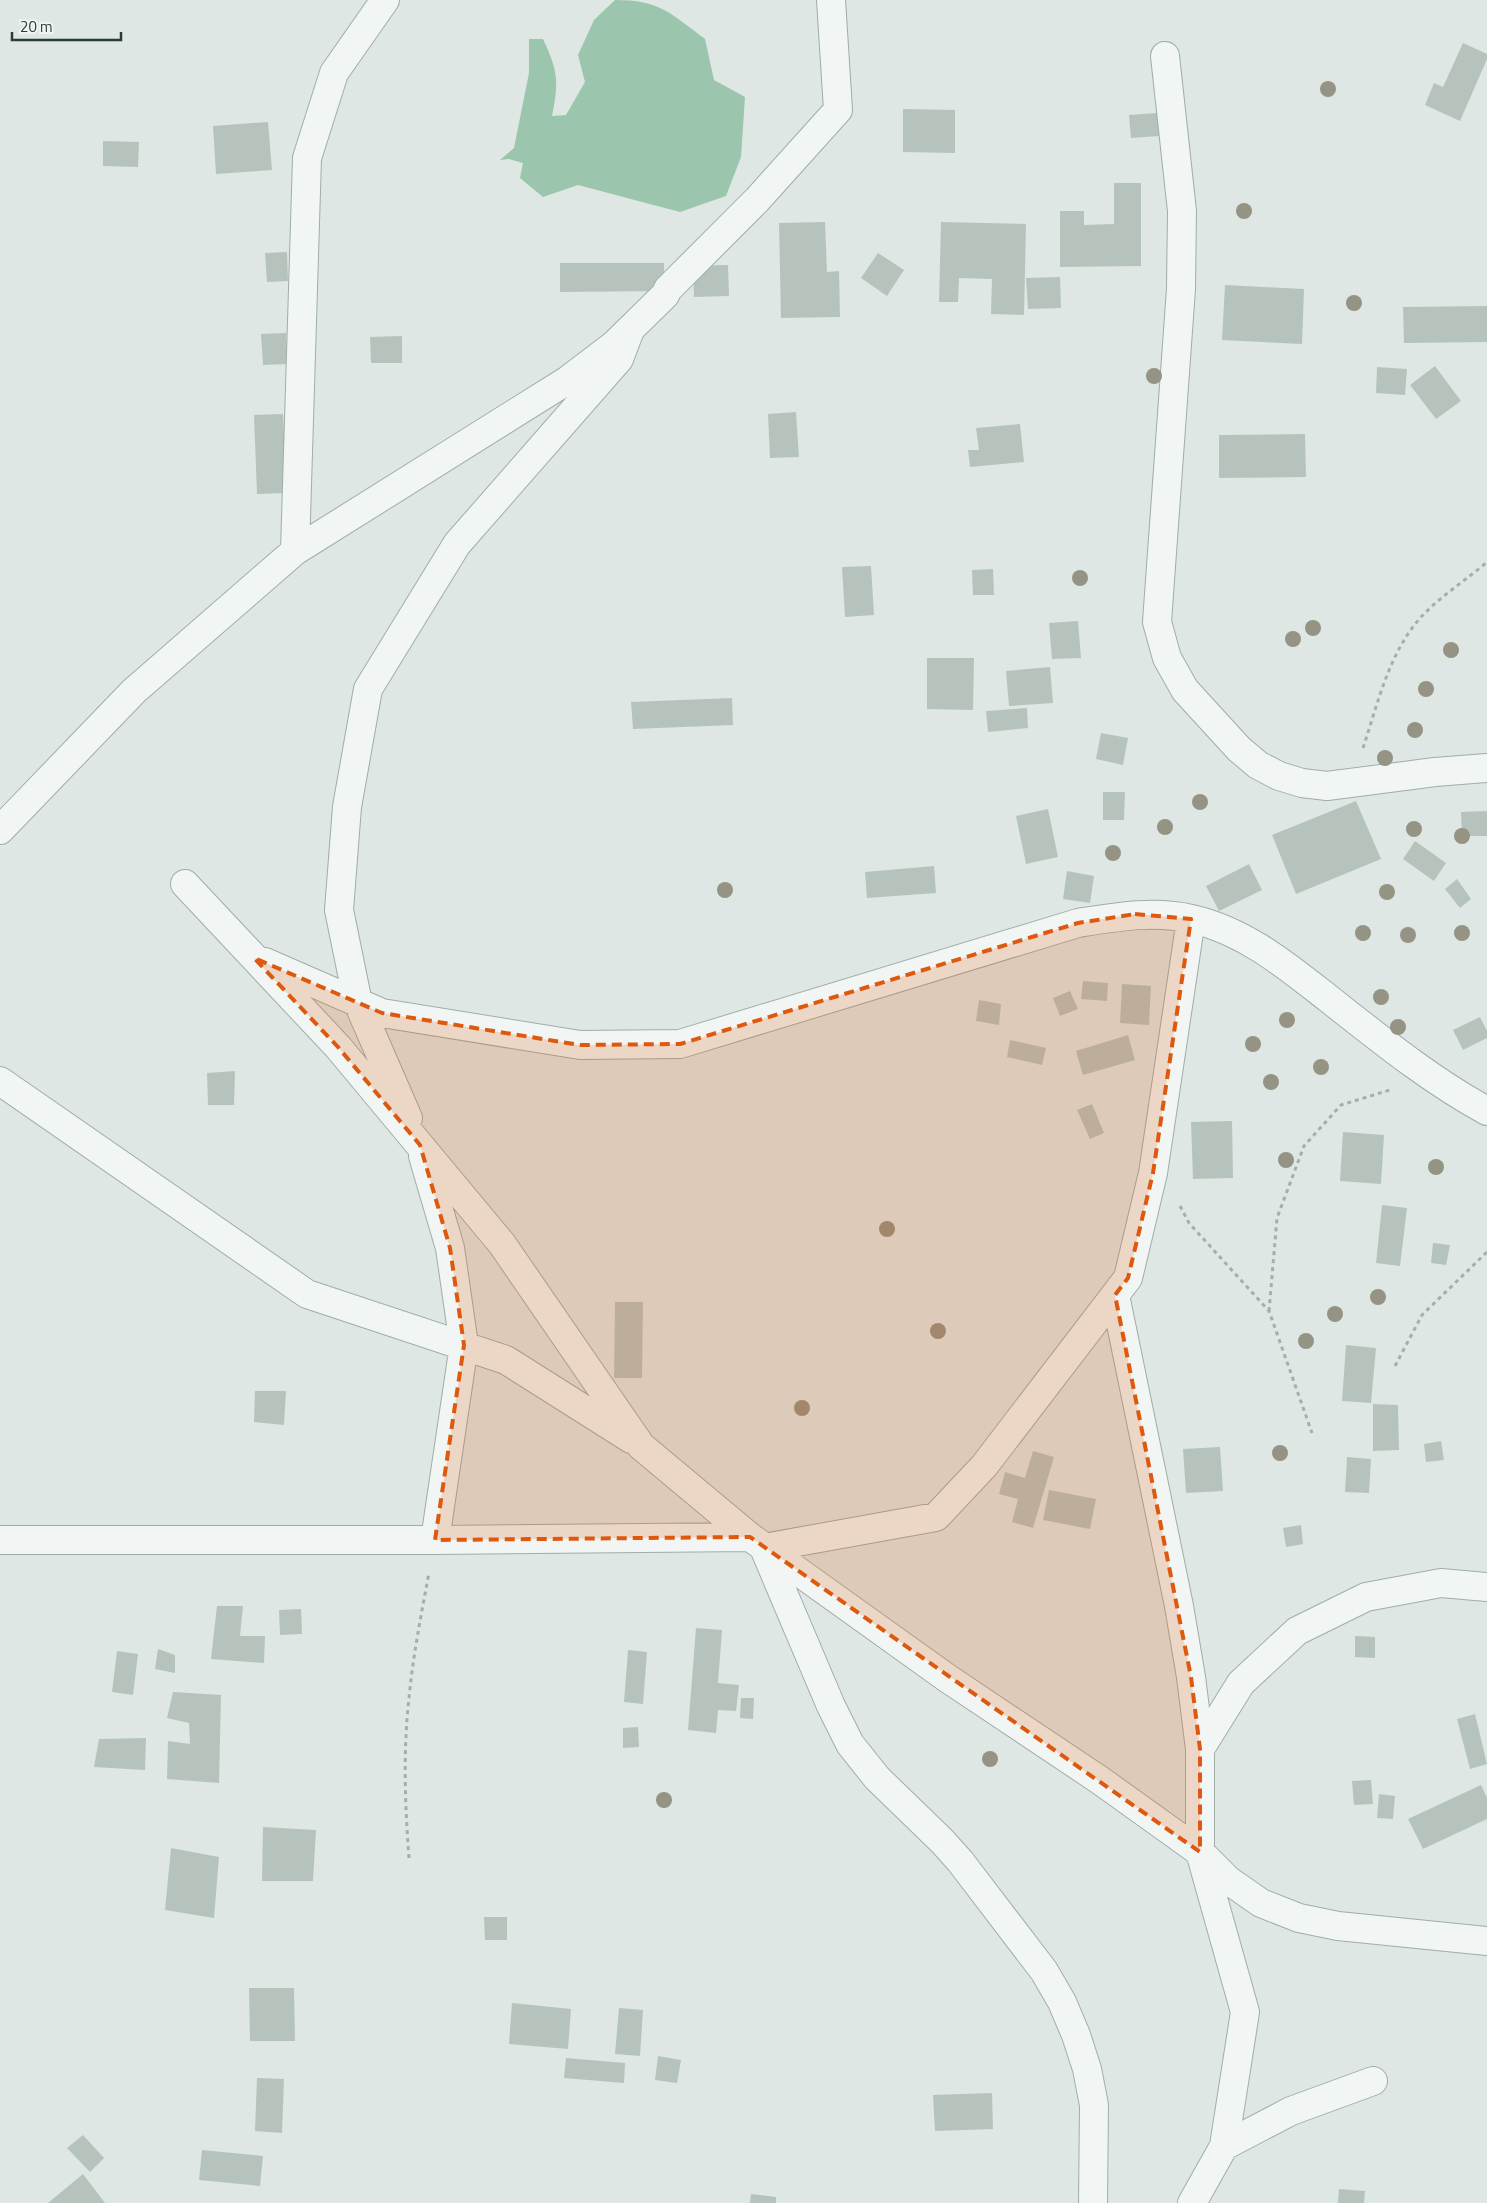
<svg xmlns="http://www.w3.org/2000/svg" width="1487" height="2203" font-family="'Titillium Web',sans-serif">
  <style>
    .water { fill: #9bc5ad }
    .building { fill: #b6c3bd }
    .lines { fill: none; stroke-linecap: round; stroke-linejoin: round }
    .minor-casing { stroke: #a0ada8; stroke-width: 30 }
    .path { stroke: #a5afaa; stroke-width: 3; stroke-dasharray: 4 4; stroke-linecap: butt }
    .minor { stroke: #f1f5f3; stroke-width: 28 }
    .tree { fill: #949384 }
    .marked { fill: #de580e; fill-opacity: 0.2; stroke: #de580e; stroke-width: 4; stroke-dasharray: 10 6; stroke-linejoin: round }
  </style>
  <rect width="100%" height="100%" fill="#dee7e3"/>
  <path class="water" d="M615,0C660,0 670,13 705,39L714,80L745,97L741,157L726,196L680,212L578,185L543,197L520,178L523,163L509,159L500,160L514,148L529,73V39H543C558,71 559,81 552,116L566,115L585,82L578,55L594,20Z"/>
  <path class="building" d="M1463,43L1487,54V59L1460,121L1425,105L1434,83L1443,87Z
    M903,109L955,110V153L903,152Z
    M1157,113L1159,136L1131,138L1129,115Z
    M268,122L272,170L216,174L213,126Z
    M103,141L139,142L138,167L103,166Z
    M1114,183H1141V266L1060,267V211H1084V225L1114,224Z
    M825,222L827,272L839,271L840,317L781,318L779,223Z
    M941,222L1026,224L1024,315L991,314L992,279L959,278L958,302H939Z
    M287,252L288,281L267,282L265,253Z
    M878,253L904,270L887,296L861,278Z
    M560,263H664V291L560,292Z
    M728,265L729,296L694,297L693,266Z
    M1060,277L1061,308L1028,309L1026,278Z
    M1225,285L1304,289L1302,344L1222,340Z
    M1487,306V342L1404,343L1403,307Z
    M286,333L287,364L263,365L261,334Z
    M402,336V363H371L370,337Z
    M1435,366L1461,401L1436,419L1410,385Z
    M1377,367L1407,369L1405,395L1376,393Z
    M796,412L799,457L770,458L768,414Z
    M283,414L287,493L257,494L254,415Z
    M1020,424L1024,462L970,467L968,450H979L976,428Z
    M1305,434L1306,477L1219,478V435Z
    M871,566L874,615L845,617L842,567Z
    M993,569L994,595H973L972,570Z
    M1078,621L1081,658L1052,659L1049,623Z
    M927,658H974L973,710L927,709Z
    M1050,667L1053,703L1009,706L1006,671Z
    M732,698L733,725L633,729L631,702Z
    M1027,708L1028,728L988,732L986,711Z
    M1101,733L1128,738L1123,765L1096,759Z
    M1103,792H1125L1124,820H1103Z
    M1356,801L1381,859L1296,894L1272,835Z
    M1048,809L1058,857L1026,864L1016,816Z
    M1487,811V836H1462L1461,812Z
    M1415,841L1446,863L1434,881L1403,859Z
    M1249,864L1262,890L1219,911L1206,886Z
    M934,866L936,893L867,898L865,872Z
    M1067,871L1094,876L1090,903L1063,899Z
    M1457,879L1471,899L1460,908L1445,889Z
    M1083,981L1108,983L1107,1001L1081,999Z
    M1122,984L1151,986L1149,1025L1120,1023Z
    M1070,991L1078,1009L1060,1016L1053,998Z
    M979,1000L1001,1004L999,1025L976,1021Z
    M1480,1017L1487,1031V1038L1463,1050L1453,1030Z
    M1128,1035L1135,1060L1083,1075L1076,1051Z
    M1010,1040L1046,1048L1042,1065L1007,1057Z
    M235,1071L234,1105H208L207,1073Z
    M1092,1104L1104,1133L1090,1139L1077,1110Z
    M1232,1121L1233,1178L1193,1179L1191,1122Z
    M1343,1132L1384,1135L1381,1184L1340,1181Z
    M1382,1205L1407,1208L1400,1266L1376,1263Z
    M1433,1243L1450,1245L1446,1265L1431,1263Z
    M615,1302H643L642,1378H614Z
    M1346,1345L1376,1348L1371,1403L1342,1401Z
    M255,1391H286L284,1425L254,1422Z
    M1373,1404L1398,1405L1399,1450L1373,1451Z
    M1441,1441L1444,1460L1426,1462L1424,1444Z
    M1220,1447L1223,1491L1186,1493L1183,1449Z
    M1033,1451L1054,1457L1033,1528L1012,1522L1018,1499L999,1494L1005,1472L1025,1478Z
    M1347,1457L1371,1459L1369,1493L1345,1492Z
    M1049,1490L1096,1499L1090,1529L1043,1520Z
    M1301,1525L1303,1544L1286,1547L1283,1528Z
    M217,1606H243L240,1636H265L264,1663L211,1659Z
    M301,1609L302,1634L280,1635L279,1610Z
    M696,1628L722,1630L718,1683L739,1685L736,1711L718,1710L716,1733L688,1730Z
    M1355,1636L1375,1637V1658L1355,1657Z
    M158,1649L175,1655V1673L155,1669Z
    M628,1650L647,1652L643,1704L624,1702Z
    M117,1651L138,1654L133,1695L112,1692Z
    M173,1692L221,1695L219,1783L167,1779L168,1741L190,1744L189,1723L167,1718Z
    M741,1698H754L753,1719L740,1718Z
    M1475,1714L1487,1764L1470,1769L1457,1719Z
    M638,1727L639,1747L623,1748V1728Z
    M146,1738L145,1770L94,1767L99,1739Z
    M1371,1780L1373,1804L1354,1805L1352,1781Z
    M1481,1785L1487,1798V1819L1423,1849L1408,1819Z
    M1379,1794L1395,1796L1393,1819L1377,1818Z
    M263,1827L316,1830L313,1881H262Z
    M171,1848L219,1857L214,1918L165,1910Z
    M484,1917H507V1940H485Z
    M249,1988H294L295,2041H250Z
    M512,2003L571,2009L568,2049L509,2044Z
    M619,2008L643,2010L640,2056L615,2054Z
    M658,2056L681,2060L677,2083L655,2080Z
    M566,2058L625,2063L624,2083L564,2078Z
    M257,2078L284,2079L282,2133L255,2131Z
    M992,2093L993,2129L935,2131L933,2095Z
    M83,2135L104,2158L90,2172L67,2148Z
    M202,2150L263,2156L260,2186L199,2180Z
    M83,2174L105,2203H48Z
    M1339,2189L1365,2191L1364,2203H1338Z
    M751,2194L776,2197V2203H750Z"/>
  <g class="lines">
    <g class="minor-casing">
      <path id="minor" d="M1165,56L1182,211L1181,289L1157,622L1167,658L1185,690L1239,749L1258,765L1279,776L1302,783L1327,786L1435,772L1487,768
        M295,551L307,158L334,73L385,0
        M0,830L134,691L295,551L568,380L614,345L665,295L668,289L757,200L838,110L831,0
        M185,884L338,1047L502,1244L641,1446L750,1537L947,1678L1101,1781L1200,1852L1228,1880L1261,1903L1299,1918L1338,1926L1487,1941
        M265,962L382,1013L580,1045L680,1044L1078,923C1116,917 1154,910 1192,919C1245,931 1287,966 1329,999C1380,1039 1430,1080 1487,1111
        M0,1081L307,1294L506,1360L631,1439
        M408,1118L358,1003L339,910L347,807L368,689L457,544L619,359L630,330
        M423,1156L450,1248L464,1345L435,1540
        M1115,1295L1179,1606L1191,1677L1200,1749V1852L1245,2012L1224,2146L1192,2203
        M0,1540H435L750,1537
        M764,1548L936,1517L984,1466L1128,1278L1153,1173L1191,919
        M764,1548L831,1706L850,1744L877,1778L942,1841L960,1861L1044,1971L1062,2002L1076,2035L1087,2069L1094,2105L1093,2203
        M1200,1749L1241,1683L1297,1631L1366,1597L1441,1583L1487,1587
        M1224,2146L1291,2111L1373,2081"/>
    </g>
    <path class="path" d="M1363,748C1378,703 1389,652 1422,616C1441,596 1466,580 1487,562
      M1180,1206L1189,1223L1269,1311L1312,1433
      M1269,1311L1277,1218L1304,1146L1341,1105L1393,1089
      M1395,1366L1422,1315L1487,1252
      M409,1858C405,1805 403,1751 409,1698C413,1656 421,1615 429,1573"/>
    <use href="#minor" class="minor"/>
  </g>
  <g class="tree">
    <circle cx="1328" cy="89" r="8"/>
    <circle cx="1244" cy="211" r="8"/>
    <circle cx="1354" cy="303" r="8"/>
    <circle cx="1154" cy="376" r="8"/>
    <circle cx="1080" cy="578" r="8"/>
    <circle cx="1313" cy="628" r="8"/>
    <circle cx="1293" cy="639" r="8"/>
    <circle cx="1451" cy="650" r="8"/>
    <circle cx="1426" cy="689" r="8"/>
    <circle cx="1415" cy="730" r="8"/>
    <circle cx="1385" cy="758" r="8"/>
    <circle cx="1200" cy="802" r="8"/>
    <circle cx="1165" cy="827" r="8"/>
    <circle cx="1414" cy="829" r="8"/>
    <circle cx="1462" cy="836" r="8"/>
    <circle cx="1113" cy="853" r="8"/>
    <circle cx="725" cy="890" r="8"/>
    <circle cx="1387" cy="892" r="8"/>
    <circle cx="1363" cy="933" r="8"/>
    <circle cx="1462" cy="933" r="8"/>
    <circle cx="1408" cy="935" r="8"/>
    <circle cx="1381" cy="997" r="8"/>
    <circle cx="1287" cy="1020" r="8"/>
    <circle cx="1398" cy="1027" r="8"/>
    <circle cx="1253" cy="1044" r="8"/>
    <circle cx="1321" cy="1067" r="8"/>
    <circle cx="1271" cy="1082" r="8"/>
    <circle cx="1286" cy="1160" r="8"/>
    <circle cx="1436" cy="1167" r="8"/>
    <circle cx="887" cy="1229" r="8"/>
    <circle cx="1378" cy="1297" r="8"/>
    <circle cx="1335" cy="1314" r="8"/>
    <circle cx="938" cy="1331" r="8"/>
    <circle cx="1306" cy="1341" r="8"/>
    <circle cx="802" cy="1408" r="8"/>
    <circle cx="1280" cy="1453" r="8"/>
    <circle cx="990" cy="1759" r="8"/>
    <circle cx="664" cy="1800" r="8"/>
  </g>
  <path class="marked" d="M1135,914L1191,919L1153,1173L1128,1278L1115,1295L1191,1677L1200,1749V1852L750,1537L435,1540L464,1345L450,1248L420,1145L338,1047L254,958L382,1013L580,1045L680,1044L1078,923Z"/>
  <path d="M12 32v8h109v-8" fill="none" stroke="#293d34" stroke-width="2.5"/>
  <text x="20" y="32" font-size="15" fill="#293d34" stroke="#eef5f1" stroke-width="4" paint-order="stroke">20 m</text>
</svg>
